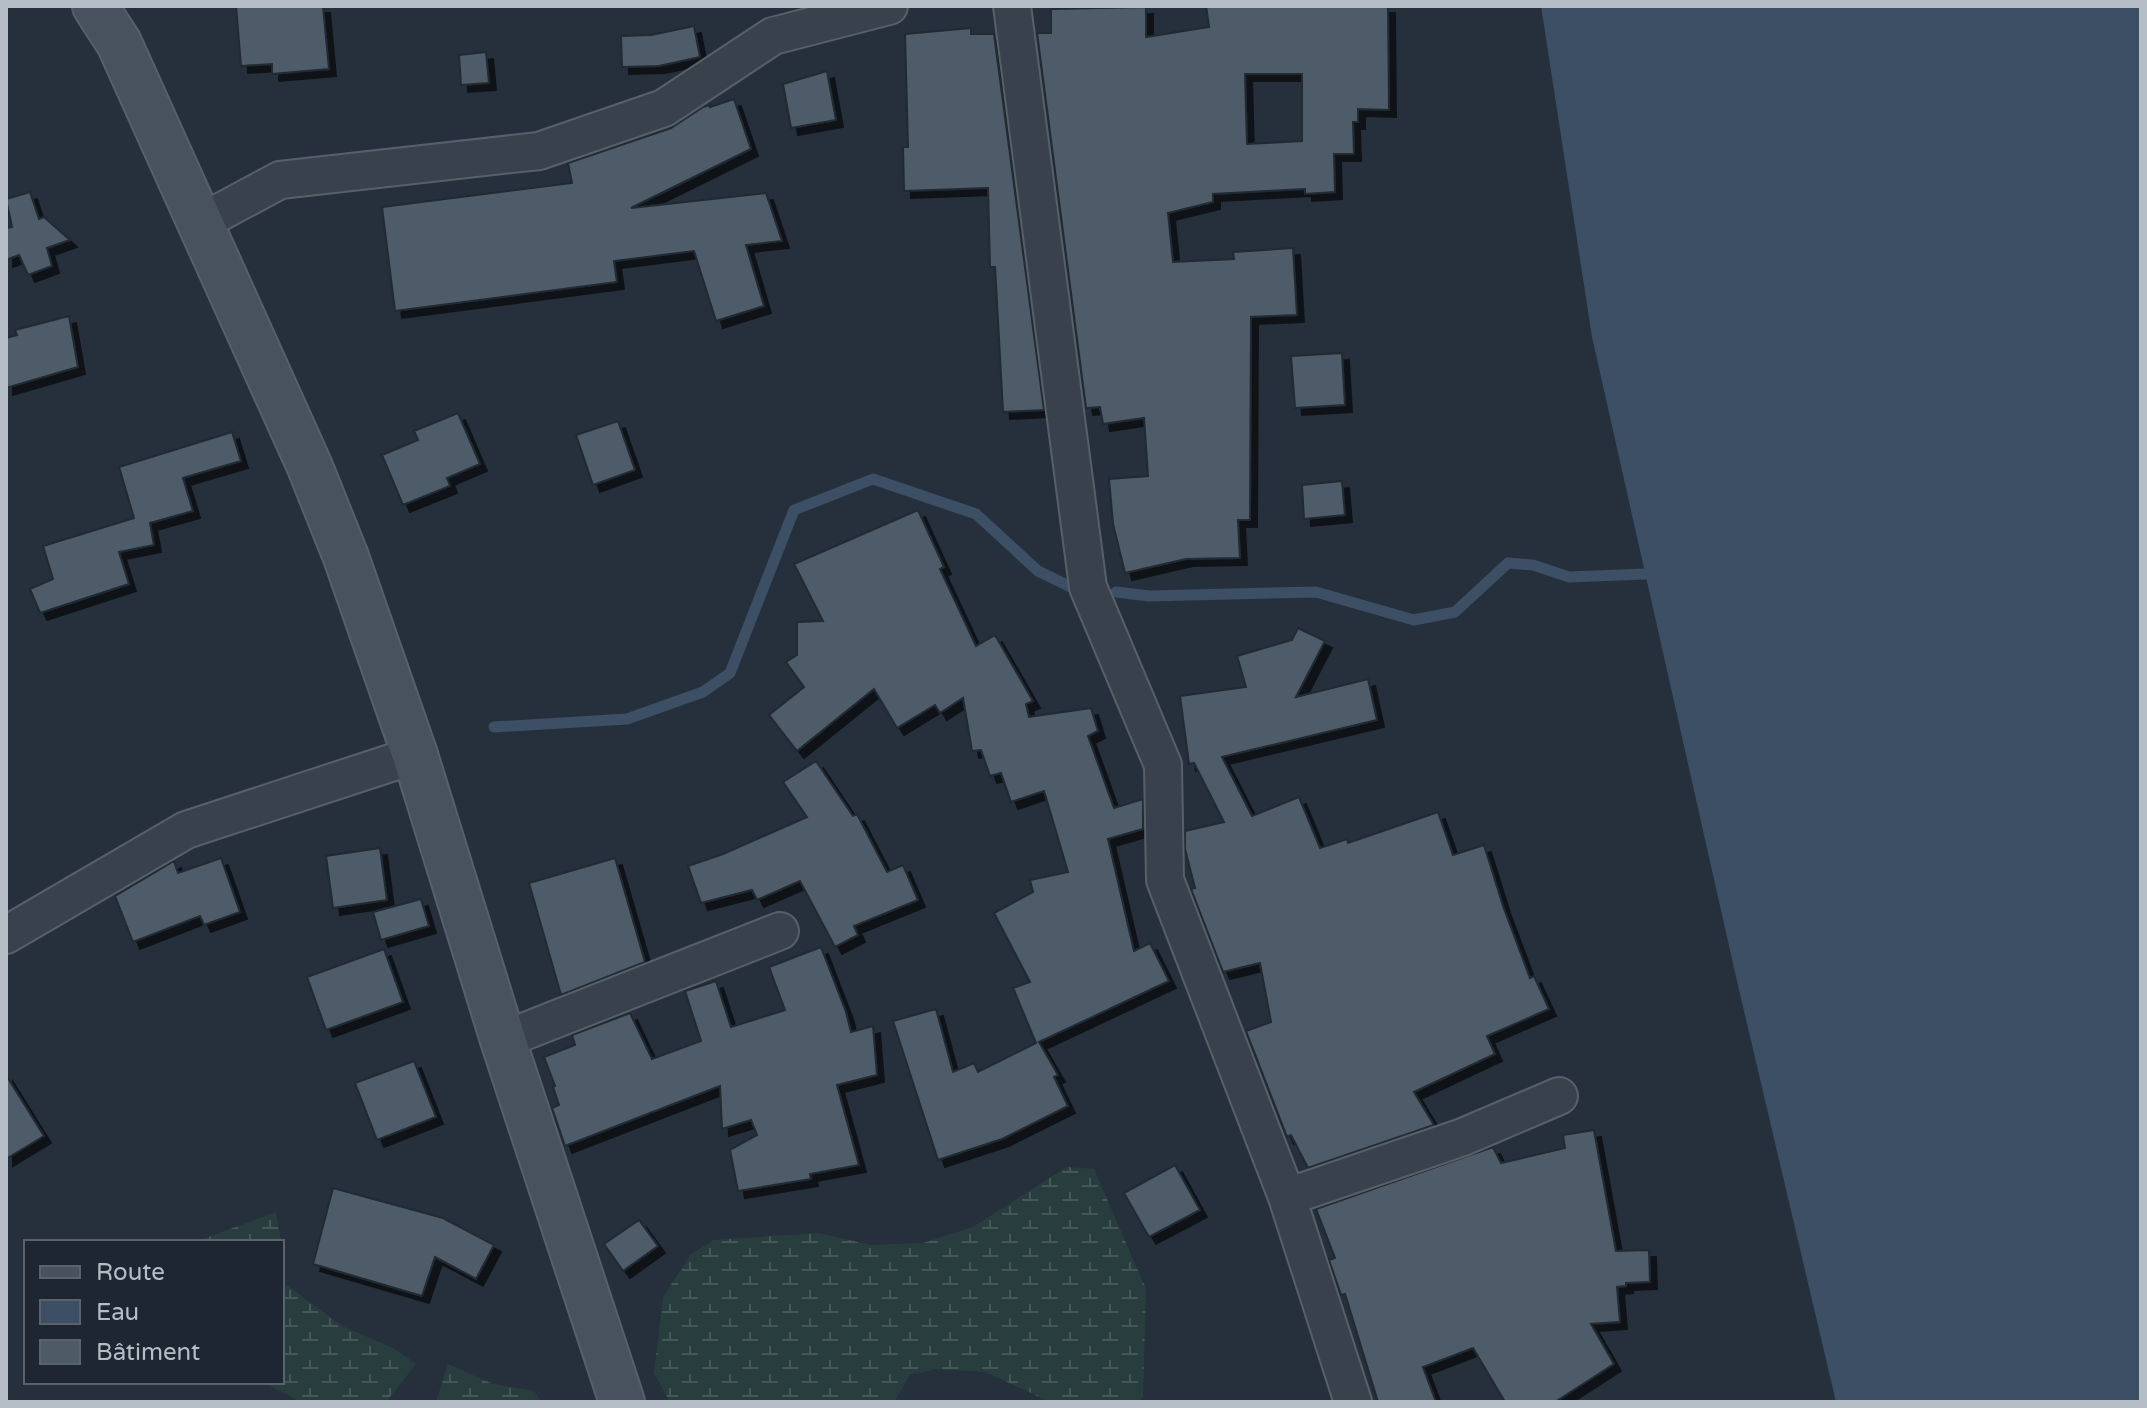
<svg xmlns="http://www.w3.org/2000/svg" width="2147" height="1408" font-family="'Varela Round',sans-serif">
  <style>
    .wetland { fill: url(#wetland-marsh) }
    .water { fill: #3c4f64 }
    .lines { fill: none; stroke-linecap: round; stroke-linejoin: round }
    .stream { stroke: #3c4f64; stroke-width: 11 }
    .building { fill: #4e5b67; stroke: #202933; stroke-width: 2; fill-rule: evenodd; filter: url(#shadow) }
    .street-casing { stroke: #57606a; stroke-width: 40 }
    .secondary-casing { stroke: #57606a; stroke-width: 48 }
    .street { stroke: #39424c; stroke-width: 36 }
    .secondary { stroke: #47525e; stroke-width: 44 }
  </style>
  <defs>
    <pattern id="wetland-marsh" width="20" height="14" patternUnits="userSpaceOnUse" patternTransform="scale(2)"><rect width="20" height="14" fill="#283e3e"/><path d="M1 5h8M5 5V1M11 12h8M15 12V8" fill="none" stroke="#455858"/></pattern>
    <filter id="shadow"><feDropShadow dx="7" dy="7" stdDeviation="0" flood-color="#0009"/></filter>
  </defs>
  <rect width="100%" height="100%" fill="#25303c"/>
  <path class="wetland" d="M1067,1167L1094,1169L1146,1289L1143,1395L1139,1402H1050L986,1372L936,1369L910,1375L894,1402H670L654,1373L663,1297L691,1254L714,1240L818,1233L871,1245L923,1243L973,1227Z
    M276,1212L281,1242H195Z
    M282,1249L284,1283L342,1326L393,1348L416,1364L386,1402H301L263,1382H282Z
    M448,1364L493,1384L534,1391L541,1402H436Z"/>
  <path class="water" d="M1541,6H2141V1402H1836L1736,977L1592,337Z"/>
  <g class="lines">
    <path class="stream" d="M1116,592L1149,596L1316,592L1414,620L1455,612L1508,563L1533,565L1569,577L1646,574
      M494,727L627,719L703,692L730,673L794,510L873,479L976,514L1038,571L1075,589"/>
  </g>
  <path class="building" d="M236,6H323L329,69L272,74V64L241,66Z
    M1206,6H1388L1389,110L1358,109V122H1353L1354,154H1334L1335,192L1305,194V189L1213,194V202L1168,213L1173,262L1234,259L1233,252L1293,248L1297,315L1251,317L1250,520H1238L1240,558L1186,559L1125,573L1113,524L1109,479L1148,476L1144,418L1103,424L1100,407L1086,408L1037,33H1051V9L1146,7V37L1209,27ZM1245,74H1302V141L1247,144Z
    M694,26L700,57L659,66L622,67L621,36L651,35Z
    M971,28V34H994L1044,410L1003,412L995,267H990L988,188L904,191L903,147H908L905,34Z
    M486,52L489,83L461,85L459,55Z
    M827,71L836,120L791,128L783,84Z
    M734,99L751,149L631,208L766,193L782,241L746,245L764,306L716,321L694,251L614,261L617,282L395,311L382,207L572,183L568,163L671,128L703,107L710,105V107Z
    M30,192L39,219L44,217L70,240L47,248L52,266L28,275L19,255L6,260V228L12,227L6,199Z
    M69,316L78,367L6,388V338L17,335L15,330Z
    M1342,353L1345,405L1295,408L1291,356Z
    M458,413L480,464L447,478L450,486L403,505L382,455L418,440L414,431Z
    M618,421L635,470L593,485L576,435Z
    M232,432L241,461L183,478L193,511L150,523L154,545L119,552L129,584L40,613L30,589L53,579L43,546L134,518L119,467Z
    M1342,481L1345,515L1304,519L1302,485Z
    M918,510L944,567L940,569L976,646L995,635L1033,701L1026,704L1029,717L1091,708L1098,731L1088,736L1114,808L1143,799V829L1108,839L1134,951L1150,943L1169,981L1039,1042L1058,1075L1054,1077L1068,1106L1002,1139L938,1160L893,1021L936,1009L953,1072L974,1063L978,1072L1036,1043L1013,988L1030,982L994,913L1033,892L1030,880L1068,872L1044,791L1011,802L1001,773L990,776L981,750L972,751L963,698L940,713L935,705L897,728L874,689L797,751L769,715L804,687L786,662L797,655V622L823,621L794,564Z
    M1298,628L1325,641L1296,697L1368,679L1377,720L1222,757L1252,816L1299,797L1320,848L1347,839L1348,843L1438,812L1453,855L1484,845L1503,906L1530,978L1534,976L1549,1009L1487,1036L1495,1054L1414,1092L1434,1125L1308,1168L1291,1135L1287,1137L1246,1031L1271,1022L1260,963L1223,972L1191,889L1195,888L1185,849V831L1224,822L1194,763L1189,764L1180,696L1246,687L1237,656L1292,640Z
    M816,761L853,816L857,814L887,872L903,865L918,900L854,926L858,935L835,947L800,881L757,900L752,890L701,903L688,866L723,854L807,817L783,782Z
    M380,848L387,900L333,908L326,856Z
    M221,858L240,912L204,925L200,916L133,942L115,896L174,861L178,873Z
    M615,858L645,962L561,995L529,883Z
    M421,899L429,926L381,940L373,912Z
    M821,947L846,1012L851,1032L873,1026L877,1075L837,1085L859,1165L810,1174L811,1179L738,1191L730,1150L757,1135L751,1120L722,1129L720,1086L565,1146L552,1108L559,1105L553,1087L555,1086L544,1057L575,1045L572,1035L630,1013L652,1059L701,1041L685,991L716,981L731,1027L785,1010L769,967Z
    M384,949L403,1002L326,1030L307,977Z
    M414,1061L436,1117L377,1140L355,1083Z
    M6,1075L44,1136L6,1159Z
    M1594,1130L1616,1251L1649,1250L1650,1282L1626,1283V1286L1617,1287L1620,1322L1591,1324L1614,1364L1555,1402H1505L1473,1348L1423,1367L1436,1402H1378L1345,1294L1341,1295L1329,1260L1335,1258L1316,1209L1493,1147L1501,1163L1565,1148L1563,1135Z
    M1175,1165L1200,1210L1149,1237L1124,1193Z
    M333,1188L443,1218L494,1245L476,1279L435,1257L422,1296L313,1264Z
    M639,1220L658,1246L623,1271L604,1244Z"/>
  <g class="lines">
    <g class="street-casing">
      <path id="street" d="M1012,6L1088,587L1163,765L1165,880L1287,1197L1353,1402
        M200,223L280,180L539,151L664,108L773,36L889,6
        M6,935L186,830L415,755
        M503,1040L780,931
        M1287,1197L1463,1137L1559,1096"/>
    </g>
    <g class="secondary-casing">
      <path id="secondary" d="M95,6L119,43L310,467L346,557L415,755L503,1040L622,1402"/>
    </g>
    <use href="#street" class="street"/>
    <use href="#secondary" class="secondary"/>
  </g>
  <rect width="2147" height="1408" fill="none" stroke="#b5bdc7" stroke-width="16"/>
  <rect x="24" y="1240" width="260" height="144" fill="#1e2731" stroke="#5a636d" stroke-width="2"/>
  <rect x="40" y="1266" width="40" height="12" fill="#47525e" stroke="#5a636d" stroke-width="2"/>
  <text x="96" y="1280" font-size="24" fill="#b5bdc7">Route</text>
  <rect x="40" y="1300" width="40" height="24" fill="#3c4f64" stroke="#5a636d" stroke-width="2"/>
  <text x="96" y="1320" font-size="24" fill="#b5bdc7">Eau</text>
  <rect x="40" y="1340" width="40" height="24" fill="#4e5b67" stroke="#5a636d" stroke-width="2"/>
  <text x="96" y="1360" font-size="24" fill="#b5bdc7">Bâtiment</text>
</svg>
